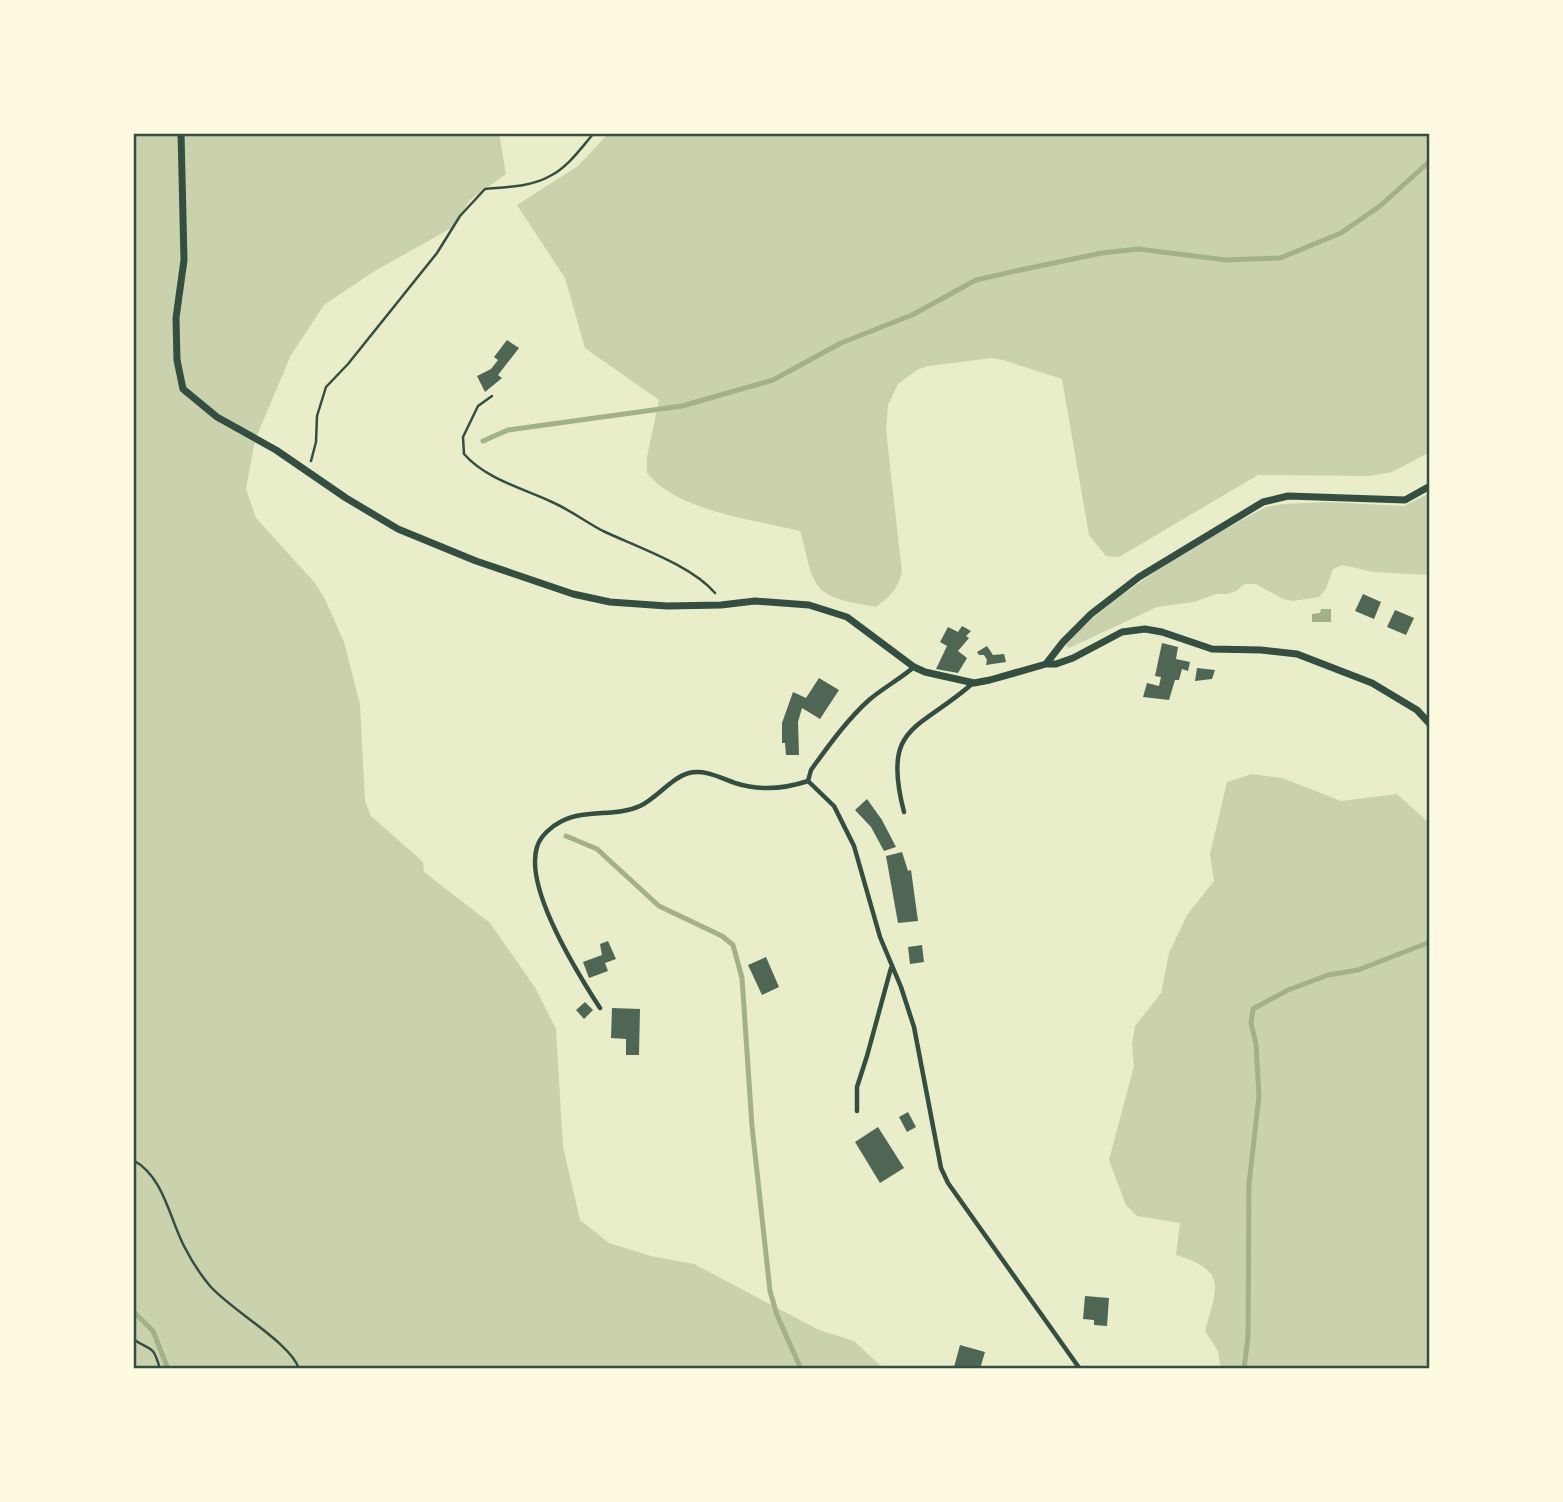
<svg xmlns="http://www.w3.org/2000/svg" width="1563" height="1502" font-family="'Libre Baskerville',serif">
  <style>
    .green { fill: #cad2ad }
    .water { fill: #a3b18a }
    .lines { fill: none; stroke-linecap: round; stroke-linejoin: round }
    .stream { stroke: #a3b18a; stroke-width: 5 }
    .building { fill: #4f6655 }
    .path { stroke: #344e41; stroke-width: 2.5 }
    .service { stroke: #344e41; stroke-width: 4.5 }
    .minor { stroke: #344e41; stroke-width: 7 }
    .neatline { fill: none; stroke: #344e41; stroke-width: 2.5 }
  </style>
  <rect width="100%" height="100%" fill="#e9edc9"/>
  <path class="green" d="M133,133H499L506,174L470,200L453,227L373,272L324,305L291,355L255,440L246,489L256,518L315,583L325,599L344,642L360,704L365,801L371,816L423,862L424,872L490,923L536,989L556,1029L563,1147L580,1220L609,1243L651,1256L694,1264L819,1330L854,1341L884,1369H133Z
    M609,133H1430V452L1392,472L1369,476L1258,475L1119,557L1106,556L1089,535L1062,379L1003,360L992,358L928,366L917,370L898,384L888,405L886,430L902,572C897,590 891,596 876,607C858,603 826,601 816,583C808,570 805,546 800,531C752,519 679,512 647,473V457L659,400L585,348L565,278L517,205L578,166Z
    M1430,493V575L1373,572L1343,565L1333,569L1326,589L1319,597L1293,601L1283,599L1256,584H1245L1236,591L1227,594H1216L1194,602L1157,607L1069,648L1066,646V643C1124,586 1195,545 1266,507L1283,504L1329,502L1404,506Z
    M1252,774L1282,778L1341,801L1397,794L1430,824V1369H1221L1218,1351L1205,1331C1217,1287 1228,1271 1176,1255L1180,1223L1137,1216L1126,1205L1109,1160L1134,1066L1132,1045L1135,1026L1161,993L1169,953L1187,915L1214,881L1210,854L1227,782Z"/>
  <path class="water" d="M1321,609H1331V622H1312V614L1320,613Z"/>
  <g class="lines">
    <path class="stream" d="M483,441L508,430L682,406L773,380L841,343L912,315L976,280L1020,270L1102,253L1138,249L1226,260L1280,258L1341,233L1380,206L1430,161
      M566,836L597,849L659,906L722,936L733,945L742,978L752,1126L770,1291L777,1315L801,1369
      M133,1311L153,1331L168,1369
      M1244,1369L1248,1337L1249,1184L1259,1096L1256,1044L1251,1023L1253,1009L1288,990L1328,975L1358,970L1430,942"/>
  </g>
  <path class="building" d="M507,340L519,348L498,375L502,378L485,392L477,376L491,369L498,360L494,357Z
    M1363,594L1381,602L1374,619L1355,611Z
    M1395,610L1414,618L1406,635L1387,627Z
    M962,626L971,631L966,636L969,638L958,651L967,658L958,673L936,669L947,646L940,642L948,627L958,632Z
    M1162,643L1178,647L1176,659L1190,662L1188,671L1182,669L1179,680H1175L1169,700L1143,697L1147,683L1159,686L1161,677L1155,676Z
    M987,646L993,655L1004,654L1006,662L986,665L987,660L984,655H979L977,652Z
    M1197,668L1215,670L1212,679L1195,681Z
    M819,678L839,690L820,719L802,708L798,722L799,755H786L785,743H782V723L793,692L806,698Z
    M867,799L882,820L896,847L884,851L871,827L855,810Z
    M902,852L908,871L911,870L918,921L898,923L886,856Z
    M608,941L616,959L605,963L608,971L589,978L583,962L602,955L600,944Z
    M922,945L924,962L910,964L908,947Z
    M766,957L779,987L762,995L748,965Z
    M585,1002L593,1010L584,1019L576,1010Z
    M612,1008L640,1009L639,1055H626V1039L611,1038Z
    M908,1112L916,1127L907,1132L899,1117Z
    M878,1127L904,1168L880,1183L855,1142Z
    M1085,1296L1109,1298L1107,1326L1094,1325V1320L1083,1319Z
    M960,1345L985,1352L980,1369L954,1367Z"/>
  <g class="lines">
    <path class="path" d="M492,396L478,406L463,437L464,454C486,479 522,488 552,502C570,510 586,522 603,531C637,547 691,565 715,593
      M311,461L316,442L317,416L326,387L348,364L437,253L460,216L485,189C506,187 531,187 550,176C568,167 581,148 594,133
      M133,1160C164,1177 169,1217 184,1246C191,1260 200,1274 210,1286C231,1310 292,1344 299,1369
      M133,1339C152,1352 153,1344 160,1369"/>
    <path class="service" d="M914,667C900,679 883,688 869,700C849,718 832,741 816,763L811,770L808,781L834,806L854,846L880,937L901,987L914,1027L941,1168L948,1183L1080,1369
      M904,812C881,724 919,731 973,683
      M600,1008C578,974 524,888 537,847C540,836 552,826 562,821C586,809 616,817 640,806C657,798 671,778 689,773C704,769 721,778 735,783C760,791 784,789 808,781
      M857,1111V1087L867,1056L891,968"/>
    <path class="minor" d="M181,133L184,260L176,318L177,360L183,389L217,417L276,450L346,498L398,529L476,561L573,594L610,602L667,606L721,605L755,601L809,605L847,617L914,667L925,672L974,683L990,680L1046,664L1063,642L1091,614L1139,577L1263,502L1288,496L1405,500L1430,486
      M1046,664H1056L1073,658L1122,632L1145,629L1162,632L1212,649L1261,650L1297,654L1372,683L1417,710L1430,724"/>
  </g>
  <rect width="1563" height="1502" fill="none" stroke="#fefae0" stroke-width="270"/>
  <rect x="135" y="135" width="1293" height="1232" class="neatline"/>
</svg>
